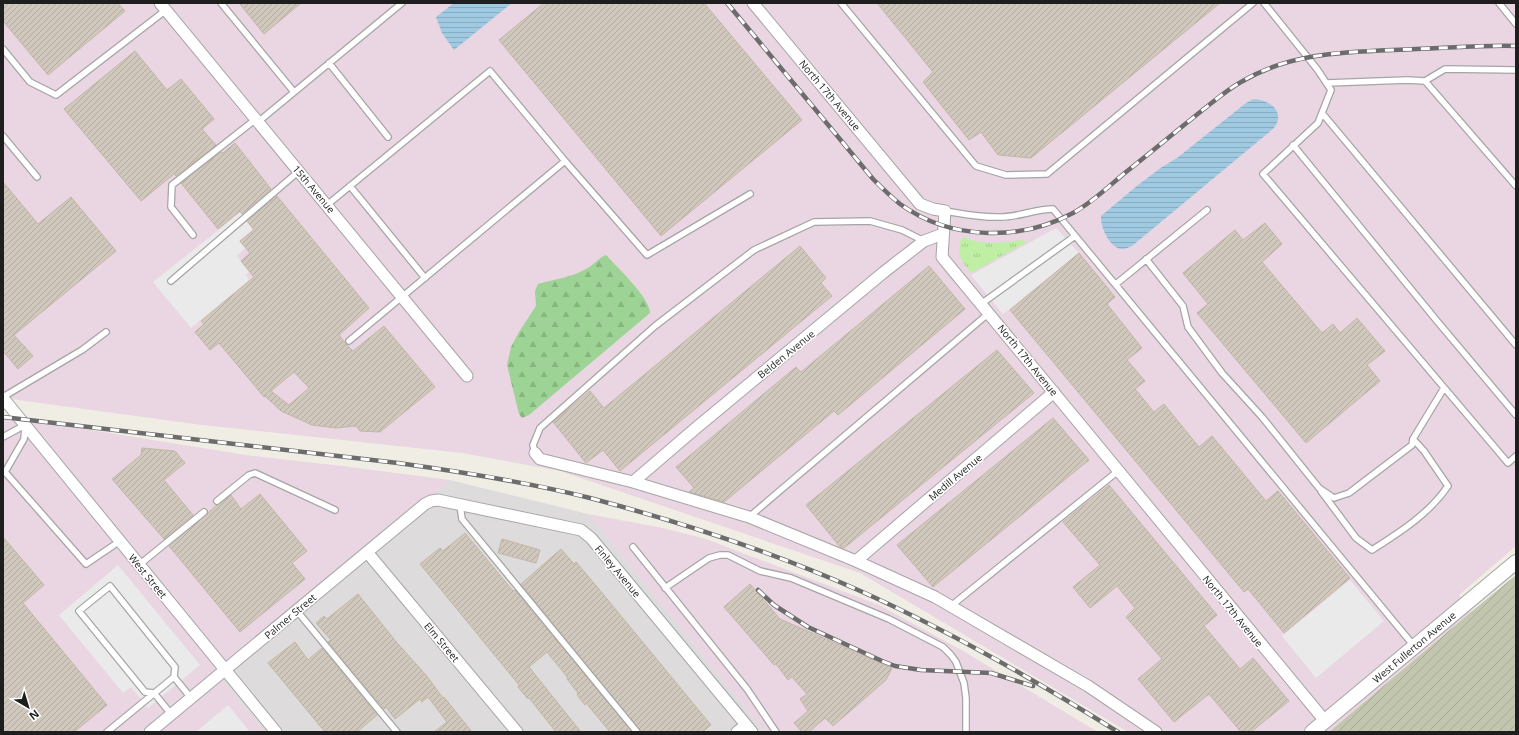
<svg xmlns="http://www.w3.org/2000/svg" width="1519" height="735" font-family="'Open Sans',sans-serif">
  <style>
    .residential { fill: #dddbdb }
    .industrial { fill: #ead5e3 }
    .construction { fill: url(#construction-furrows) }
    .grass { fill: url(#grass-tufts) }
    .forest { fill: url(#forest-firs) }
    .parking { fill: #eaeaea }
    .water { fill: url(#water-rules) }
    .building { fill: url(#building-hatch); stroke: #c3b7a5; fill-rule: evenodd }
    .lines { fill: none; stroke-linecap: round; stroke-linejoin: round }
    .service-casing { stroke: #a5a5a5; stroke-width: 8 }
    .minor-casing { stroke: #a5a5a5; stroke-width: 13 }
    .tertiary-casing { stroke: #a5a5a5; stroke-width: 16 }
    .service { stroke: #fff; stroke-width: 5.5 }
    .minor { stroke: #fff; stroke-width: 11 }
    .tertiary { stroke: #fff; stroke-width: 14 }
    .rail-casing { stroke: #6c6c6c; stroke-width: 4.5 }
    .rail { stroke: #fff; stroke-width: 3; stroke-dasharray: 9; stroke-linecap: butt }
    .labels { text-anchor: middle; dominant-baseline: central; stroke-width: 3.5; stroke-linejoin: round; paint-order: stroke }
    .street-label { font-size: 10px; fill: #1e1e1e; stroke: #fff }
  </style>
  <defs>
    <pattern id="construction-furrows" width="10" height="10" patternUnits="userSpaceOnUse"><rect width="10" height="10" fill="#c2c6ae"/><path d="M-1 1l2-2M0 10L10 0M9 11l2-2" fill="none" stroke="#a6aa95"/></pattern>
    <pattern id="grass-tufts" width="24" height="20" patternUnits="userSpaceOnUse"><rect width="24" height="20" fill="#beefa5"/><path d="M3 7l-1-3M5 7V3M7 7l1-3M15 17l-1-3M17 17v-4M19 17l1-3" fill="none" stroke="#a3cc8e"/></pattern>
    <pattern id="forest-firs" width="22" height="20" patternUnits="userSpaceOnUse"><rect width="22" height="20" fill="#9dd395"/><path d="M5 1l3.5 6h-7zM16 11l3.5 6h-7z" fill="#87b580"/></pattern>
    <pattern id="water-rules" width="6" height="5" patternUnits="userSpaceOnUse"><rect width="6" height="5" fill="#a0c9e2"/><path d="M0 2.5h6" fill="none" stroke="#89acc1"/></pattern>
    <pattern id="building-hatch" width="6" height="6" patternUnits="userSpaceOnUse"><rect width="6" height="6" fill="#d0c8bc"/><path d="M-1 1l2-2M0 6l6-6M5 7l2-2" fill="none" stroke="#b2aba1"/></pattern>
  </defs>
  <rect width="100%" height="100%" fill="#f0eee4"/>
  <path class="residential" d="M450,480L588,514L765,732H265L217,674Z"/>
  <path class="industrial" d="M3,3H1516V546L1459,595L1471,612L1329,732H1128L860,573L560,471L462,453L202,425L3,398Z
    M3,416L246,455L342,466L450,480L217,674L265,732H3Z
    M588,514L663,528L706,539L879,605L965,652L1098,732H765Z"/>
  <path class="construction" d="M1516,575V732H1329L1471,612Z"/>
  <path class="grass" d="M964,237C983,246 1004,243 1023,240L1027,242L971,273C961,260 958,258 960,241Z"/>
  <path class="forest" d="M606,255C618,268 650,298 650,313L529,415L522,418L519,414L507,365L511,347L519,332L536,306L535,291L538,284C553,280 572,277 586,269C594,265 598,258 606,255Z"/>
  <path class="parking" d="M241,212L253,229L239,241L245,248L237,256L249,272L246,275L249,280L191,328L153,282Z
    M1056,228L1079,253L1003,314L971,275Z
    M118,565L200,665L148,708L131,687L123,693L59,615Z
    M1350,580L1384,621L1316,678L1282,636Z
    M228,705L250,732H196Z"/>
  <path class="water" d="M454,3H512L454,50L442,33L436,17Z
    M1254,99C1270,100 1286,112 1274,128L1132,246C1129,247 1125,249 1122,249C1110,249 1100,226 1101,216L1138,185L1162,167L1177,158L1246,103Z"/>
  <path class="building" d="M3,3H118L125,11L48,75L3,21Z
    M239,3H301L264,34Z
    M544,3H704L802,120L661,236L499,40Z
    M877,3H1220L1031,158L998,155L981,132L969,140L923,82L933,72Z
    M135,51L167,90L181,79L214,119L202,129L216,145L176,176L174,174L141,201L64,109Z
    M235,143L271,189L242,214L240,211L218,229L181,183L221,152L223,153Z
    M3,182L38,224L71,197L116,251L14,335L33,356L18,369L3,351Z
    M277,196L369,308L339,335L346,344L353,351L384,326L435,387L380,432L360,431L356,426L336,428L312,425L281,411L265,396L264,397L219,343L210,350L195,332L204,324L201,321L254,277L241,261L250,253L240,241L254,230L247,221ZM294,372L309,388L289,405L271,391Z
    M1265,223L1282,244L1262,262L1322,333L1333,324L1340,333L1357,318L1385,351L1367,365L1380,381L1306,443L1197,313L1208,304L1183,273L1235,230L1243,240Z
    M800,246L826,278L821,283L832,296L620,471L603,450L586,463L553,422L590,391L604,408Z
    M1079,253L1115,297L1107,304L1142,348L1127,360L1145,381L1135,389L1154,412L1164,404L1199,447L1212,436L1266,501L1278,491L1350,578L1284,633L1248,589L1244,592L1010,310Z
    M929,266L965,309L838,415L834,411L724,502L689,492L694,488L676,467L796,367L801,372Z
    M997,350L1034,393L844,548L840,547L806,505Z
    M1053,418L1089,460L933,587L897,545Z
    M142,448L175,451L185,463L164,480L193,515L164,539L112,479L141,455Z
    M1109,485L1217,615L1204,626L1240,669L1253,658L1289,701L1251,732H1241L1209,694L1174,722L1138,679L1162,659L1126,617L1135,608L1117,586L1090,608L1073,587L1100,565L1063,522Z
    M260,494L307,551L292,563L305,579L240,632L169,546L217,505L231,495L241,509Z
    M465,533L513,591L515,590L632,732H610L586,703L585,705L577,695L578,693L567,679L568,678L547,652L529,667L581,732H556L529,698L528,699L518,687L519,685L420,564L440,548L443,551Z
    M3,537L44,585L23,603L107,705L74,732H3Z
    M502,539L540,550L536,563L498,553Z
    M561,549L574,564L576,562L598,588L711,725L702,732H641L521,584Z
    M750,584L780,619L892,668L886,680L833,726L825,718L809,732H802L794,723L808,711L800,699L807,694L792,677L788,680L776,664L774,665L724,607Z
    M358,594L398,644L426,675L443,698L444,697L472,732H434L447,722L428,697L422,702L420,699L395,719L386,707L384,709L328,642L331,640L316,623L324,616L327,619Z
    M295,642L308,660L322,648L377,715L357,732H325L268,663Z"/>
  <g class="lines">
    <g class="service-casing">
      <path id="service" d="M221,3L294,92
        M841,3L976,166L1006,175L1047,174L1253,3
        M1264,3L1317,69L1331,90L1318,123L1263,174L1508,463L1516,456
        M1499,3L1516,24
        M3,49L30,82L56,95L166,10
        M329,63L388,137
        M1425,81L1445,69L1516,70
        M1327,83L1407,80L1425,81L1516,186
        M1322,113L1516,345
        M258,122L402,3
        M3,136L37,177
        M1293,145L1437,321L1516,415
        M350,186L425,278
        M327,205L490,71L565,161
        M945,211C964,214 982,218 1001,217C1019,217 1035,209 1053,209L1414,646
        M193,235L171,207L172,185L256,119
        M1146,259L1183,306L1188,327L1222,373L1262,417L1319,488L1334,498L1349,493L1412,445L1413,439L1444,388
        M171,281L299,171
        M1116,284L1207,210
        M981,304L1075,236
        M349,341L565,161L647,255L750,194
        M3,397L82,350L106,332
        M25,427L24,439L5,472L86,564L120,541
        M3,437L25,425
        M535,453L533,445L540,428L655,326L754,250L814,222L870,221L902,230L924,241
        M1321,491L1356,538L1372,550C1400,532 1429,514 1448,486L1424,451L1413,439
        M217,501L249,475L255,473L335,510
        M460,505L462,519L637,732
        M749,517L989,313
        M633,547L747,689L776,732
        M139,565L204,512
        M665,588L709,558L720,555H728L760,571L791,578L889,619L943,647L951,655L956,662L964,683L966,698V732
        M951,606L1118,471
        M297,611L397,732
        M171,714L154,693L145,692L79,611L110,586L175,667L174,677L191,698
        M107,732L174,677"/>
    </g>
    <g class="minor-casing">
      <path id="minor" d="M160,3L467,376
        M753,3L920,204L933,209L945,211L942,257L1325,721
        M3,398L276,732
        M535,453L540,459L633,482L749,517L856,561L935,597L1088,686L1156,732
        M633,482L696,428L884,272L924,241L943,234
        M367,552L517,732
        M856,561L1054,392
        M150,732L425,504L431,501L438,500L581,530L591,538L752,732
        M737,732L746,725"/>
    </g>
    <g class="tertiary-casing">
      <path id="tertiary" d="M1312,732L1516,562"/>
    </g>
    <use href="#service" class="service"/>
    <use href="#minor" class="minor"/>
    <use href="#tertiary" class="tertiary"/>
    <g class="rail-casing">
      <path id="rail" d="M727,3L873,179C882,188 890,196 900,204C950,240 1019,242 1073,213C1093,202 1109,186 1126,172C1154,150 1181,127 1209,105C1219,97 1230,88 1241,82C1294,50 1356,52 1416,49C1449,48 1483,45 1516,46
        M3,417L398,463C462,472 527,482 590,498C681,522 772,552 858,590C948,630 1035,680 1118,732
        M758,590L774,605L808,627L882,661L895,666L921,670L991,673L1033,686"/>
    </g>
    <use href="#rail" class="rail"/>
  </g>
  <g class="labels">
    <g class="street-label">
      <text transform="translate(830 95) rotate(50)">North 17th Avenue</text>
      <text transform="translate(314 189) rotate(50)">15th Avenue</text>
      <text transform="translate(786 354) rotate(-39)">Belden Avenue</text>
      <text transform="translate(1028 360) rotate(51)">North 17th Avenue</text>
      <text transform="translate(955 477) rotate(-40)">Medill Avenue</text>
      <text transform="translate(618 571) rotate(50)">Finley Avenue</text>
      <text transform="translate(148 576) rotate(51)">West Street</text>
      <text transform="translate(1233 611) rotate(51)">North 17th Avenue</text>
      <text transform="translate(290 616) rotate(-40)">Palmer Street</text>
      <text transform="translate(442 642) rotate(50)">Elm Street</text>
      <text transform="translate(1414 647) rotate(-40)">West Fullerton Avenue</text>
    </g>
  </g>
  <rect width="1519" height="735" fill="none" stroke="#1e1e1e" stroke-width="8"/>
  <g transform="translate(28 707) rotate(142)" stroke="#ffffff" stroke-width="3" paint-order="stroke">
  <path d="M0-3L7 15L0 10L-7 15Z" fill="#1e1e1e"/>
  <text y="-6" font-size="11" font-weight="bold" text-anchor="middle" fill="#1e1e1e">N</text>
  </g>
</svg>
